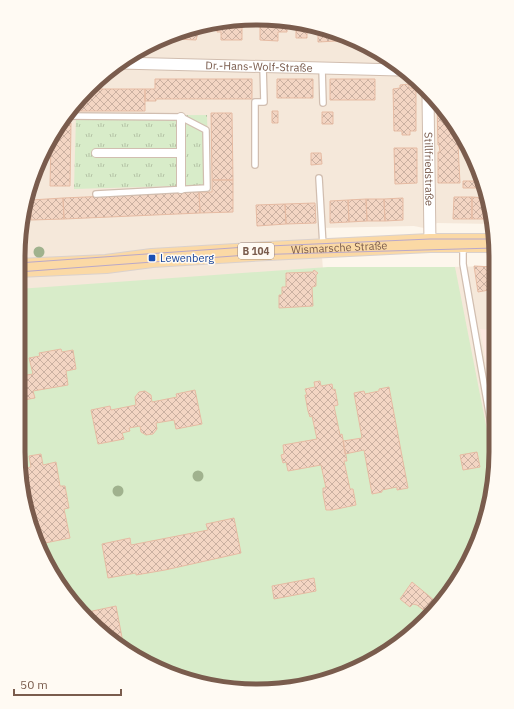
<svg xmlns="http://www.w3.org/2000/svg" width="514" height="709" font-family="'IBM Plex Sans',sans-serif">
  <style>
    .residential { fill: #f5e8da }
    .commercial { fill: #fde8e0 }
    .grass { fill: url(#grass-tufts) }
    .green { fill: #d8ecc9 }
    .building { fill: url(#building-cross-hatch); stroke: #e6bba3 }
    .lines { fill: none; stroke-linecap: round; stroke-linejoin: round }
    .service-casing { stroke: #d1beb0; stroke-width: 8 }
    .pedestrian-casing { stroke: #d1beb0; stroke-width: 10 }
    .minor-casing { stroke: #d1beb0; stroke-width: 13 }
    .primary-casing { stroke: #dad1cd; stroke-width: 20 }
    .service { stroke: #fff; stroke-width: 5.5 }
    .pedestrian { stroke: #fff; stroke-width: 8 }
    .minor { stroke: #fff; stroke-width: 11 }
    .primary { stroke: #fbd9a5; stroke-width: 18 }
    .tram { stroke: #b9a8c9; stroke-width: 1 }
    .tree { fill: #a0b28e }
    .transit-dot { fill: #1a4fb4; stroke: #fffaf3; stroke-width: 1.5 }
    .labels { text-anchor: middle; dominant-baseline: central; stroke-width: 3; stroke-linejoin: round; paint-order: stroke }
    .shield { fill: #fffaf3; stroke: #a28b7f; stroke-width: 1 }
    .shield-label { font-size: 10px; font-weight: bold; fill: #7a5c4d }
    .street-label { font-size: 11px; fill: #7a5c4d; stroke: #fffaf3 }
    .transit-label { font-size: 11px; fill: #164399; stroke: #fffaf3; text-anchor: start }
    .rim { fill: none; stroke: #7a5c4d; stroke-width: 5 }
  </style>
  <defs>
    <pattern id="grass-tufts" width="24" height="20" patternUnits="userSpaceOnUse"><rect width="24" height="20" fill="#d8ecc9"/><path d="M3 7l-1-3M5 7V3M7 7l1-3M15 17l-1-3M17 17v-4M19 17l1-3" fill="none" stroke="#b4c2a5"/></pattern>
    <pattern id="building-cross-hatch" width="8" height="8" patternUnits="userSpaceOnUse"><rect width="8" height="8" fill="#f3d5c3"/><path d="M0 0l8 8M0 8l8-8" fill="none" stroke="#cab0a1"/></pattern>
  </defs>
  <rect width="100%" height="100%" fill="#fdf6ec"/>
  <path class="residential" d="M288,20L376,50L446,111L478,165L493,224L437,223L429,229L414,226L320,228L323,270L494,266L495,468L471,558L437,609L403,641L348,673L288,689L211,686L152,666L100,632L58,585L26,514L18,452V257L26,195L58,124L111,68L195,26Z"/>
  <path class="commercial" d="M480,329L495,330V414Z"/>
  <path class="grass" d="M207,115L209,185L74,189L76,116Z"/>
  <path class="green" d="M328,267H455L495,471L471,558L437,609L403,641L348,673L288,689L211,686L152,666L100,632L58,585L26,514L18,452V289Z"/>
  <path class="building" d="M287,20V32H278V41L260,40V22Z
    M242,23V40H221V32H217V25Z
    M296,23L307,26V38H296Z
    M195,26H200L196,40L176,39V36Z
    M313,28L337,37V41L318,42V34L317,32H313Z
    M337,37L353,42L337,41Z
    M155,79H252V99H156V101H145V89H155Z
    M277,79H313V98H277Z
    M330,79H375V100H330Z
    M409,84V88H416V131H410V135H402V131H394L393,89L400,88V85Z
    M91,89H145V111H71Z
    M437,103L446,111L459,133V144H458L460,183H438V152H440L439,145H438Z
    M272,111H278V123H272Z
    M322,112H333V124H322Z
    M211,113H232L233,180H212Z
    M60,123H71L70,186H50L51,141Z
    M394,148H417V183L395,184Z
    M311,153H321L322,164L311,165Z
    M212,180H233V212L200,213L199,192H212Z
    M463,181H476V188H463Z
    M199,192L200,213L64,219L63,198Z
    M454,197H472V219H453Z
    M472,197L486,198L490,210L489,219H472Z
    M63,198L64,219L31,220V200Z
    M403,198V220L385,221L384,199Z
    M366,199H384L385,221H367Z
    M366,199L367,221L349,222L348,200Z
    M348,200L349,222L330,223V201Z
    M315,203L316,223L286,224L285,204Z
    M285,204L286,224L257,226L256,205Z
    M474,266L494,267V299L490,298L489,290L478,292Z
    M314,270L318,273L316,275V286L312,287L313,306L279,308V295H282V287H286V273L313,272Z
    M61,349L62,352L73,350L76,369L66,371L68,385L33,391L35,398L18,401V384L21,383L20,376L33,374L29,358L40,356L39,353Z
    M320,381L321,386L332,384L333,390L335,389L338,405L334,406L340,435L342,434L347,461H344L350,489H353L356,505L332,510H326L323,494V488H326L321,465L288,471L286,462L283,463L281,455L284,454L283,445L317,439L312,416L310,417L308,411L305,395H307L305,389L315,387L314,382Z
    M389,387L408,488L397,490V487L382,490V492L372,494L364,450L345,454L343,441L362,438L354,393L364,391L365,394L379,391V389Z
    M195,390L202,424L176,429L174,420L156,423L157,429L153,434L146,435L141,432L140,426L129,428L130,431L122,433L124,439L98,444L91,410L110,406L111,410L136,405L135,397L139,392L145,391L151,395L152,402L177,397L176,394Z
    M477,452L480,467L463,470L460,455Z
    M41,454L43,465L56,462L60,486H65L69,508L64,509L70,538L40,544L27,515L20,469L31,467L29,456Z
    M234,518L241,553L165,570L136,575V573L108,578L102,544L130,538L131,545L208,530L206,524Z
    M314,578L316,591L274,599L272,586Z
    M412,582L440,605L430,615L417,605L413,604L410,607L400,599Z
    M116,606L124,648L100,632L83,613Z"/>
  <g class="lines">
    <g class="service-casing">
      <path id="service" d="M322,68L323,103
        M66,116L181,117L206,130L207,188L96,194
        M255,165V102H264L263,66
        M319,178L323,246
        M463,245V264L495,447"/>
    </g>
    <g class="pedestrian-casing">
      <path id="pedestrian" d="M181,117V189
        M96,153H181"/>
    </g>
    <g class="minor-casing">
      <g id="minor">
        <path id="s1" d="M120,63L399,70"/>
        <path id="s2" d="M428,95L430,243"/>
      </g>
    </g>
    <g class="primary-casing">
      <g id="primary">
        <path id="s3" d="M18,268L106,264L152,258L268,251L430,243H494"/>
      </g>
    </g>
    <use href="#service" class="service"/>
    <use href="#pedestrian" class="pedestrian"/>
    <use href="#minor" class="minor"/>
    <use href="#primary" class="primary"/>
    <path class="tram" d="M18,263L246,247L430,239H494
      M18,272L247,255L494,248"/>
  </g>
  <g class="tree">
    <circle cx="39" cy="252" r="5.5"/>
    <circle cx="198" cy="476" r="5.5"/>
    <circle cx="118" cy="491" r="5.5"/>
  </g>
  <rect class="transit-dot" x="148" y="254" width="8" height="8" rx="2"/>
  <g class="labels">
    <rect class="shield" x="238" y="243" width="36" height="16" rx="3"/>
    <g class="shield-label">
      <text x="256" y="251">B 104</text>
    </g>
    <g class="street-label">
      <text stroke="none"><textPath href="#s1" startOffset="139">Dr.-Hans-Wolf-Straße</textPath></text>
      <text stroke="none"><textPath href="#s2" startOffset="74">Stillfriedstraße</textPath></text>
      <text stroke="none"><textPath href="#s3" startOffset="322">Wismarsche Straße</textPath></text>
    </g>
    <g class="transit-label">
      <text x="160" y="258">Lewenberg</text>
    </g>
  </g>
  <path d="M0 0H514V709H0ZM257 25H257A232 232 0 0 1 489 257V452A232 232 0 0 1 257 684H257A232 232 0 0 1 25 452V257A232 232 0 0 1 257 25Z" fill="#fffaf3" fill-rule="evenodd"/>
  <path class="rim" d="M257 25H257A232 232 0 0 1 489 257V452A232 232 0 0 1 257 684H257A232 232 0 0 1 25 452V257A232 232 0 0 1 257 25Z"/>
  <path d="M14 689v6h107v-6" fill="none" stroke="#7a5c4d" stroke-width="2"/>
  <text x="20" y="689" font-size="12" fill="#7a5c4d" stroke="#fffaf3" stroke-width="3" paint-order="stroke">50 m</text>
</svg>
